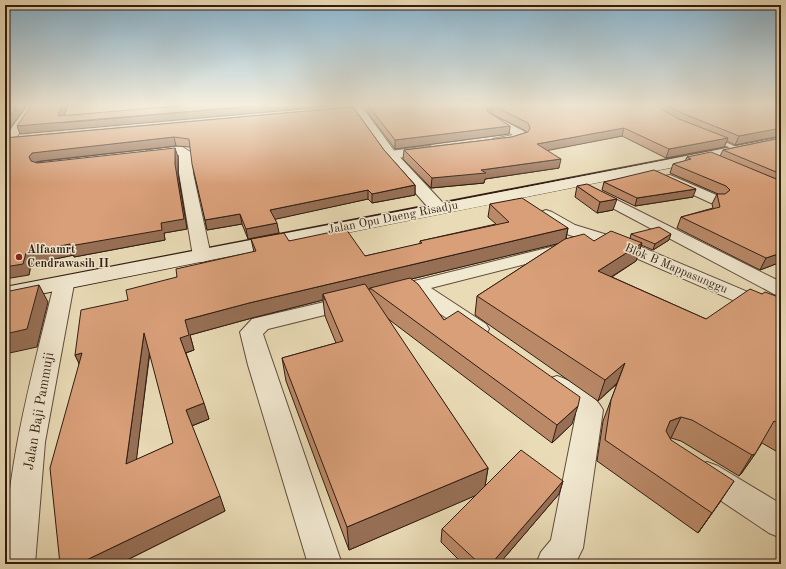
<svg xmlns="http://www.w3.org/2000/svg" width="786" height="569" font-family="'Old Standard TT',serif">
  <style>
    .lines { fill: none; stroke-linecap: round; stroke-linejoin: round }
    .service-casing { stroke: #604c3b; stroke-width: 2 }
    .minor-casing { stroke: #604c3b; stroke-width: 2 }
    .tertiary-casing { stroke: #604c3b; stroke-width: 2 }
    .secondary-casing { stroke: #321d12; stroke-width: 2 }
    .service { fill: #f1e8d0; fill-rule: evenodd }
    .minor { fill: #f1e8d0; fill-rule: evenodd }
    .tertiary { fill: #f1e8d0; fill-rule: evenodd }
    .secondary { fill: #f1e8d0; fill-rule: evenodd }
    .wall { fill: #ba8968; stroke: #321d12; fill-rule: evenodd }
    .shaded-wall { fill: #976f55; stroke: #321d12 }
    .building { fill: #d89f79; stroke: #321d12; fill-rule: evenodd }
    .poi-dot { fill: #8f2418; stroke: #f1e8d0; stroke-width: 1.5 }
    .labels { text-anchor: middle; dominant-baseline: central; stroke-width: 3; stroke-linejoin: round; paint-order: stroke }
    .street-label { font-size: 12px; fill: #321d12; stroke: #f1e8d0 }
    .poi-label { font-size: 12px; font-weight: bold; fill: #321d12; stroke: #f1e8d0; text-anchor: start }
    .near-street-label { font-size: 14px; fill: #321d12; stroke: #f1e8d0 }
  </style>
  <rect width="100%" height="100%" fill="#e9dbb6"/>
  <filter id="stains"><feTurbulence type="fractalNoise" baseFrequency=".005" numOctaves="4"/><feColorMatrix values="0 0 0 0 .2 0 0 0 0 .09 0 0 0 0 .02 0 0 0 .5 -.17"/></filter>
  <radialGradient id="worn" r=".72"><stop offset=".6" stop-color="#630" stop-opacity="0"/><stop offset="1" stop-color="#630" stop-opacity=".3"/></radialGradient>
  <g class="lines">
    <g class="service-casing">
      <path id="service" d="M711,138H715L744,150L739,151L711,140Z"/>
    </g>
    <g class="minor-casing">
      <path id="minor" d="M29,104H39L12,144H5V137Z
        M493,115L525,132L527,135C521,143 502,147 493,145L491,142L493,139L513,135L489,120L487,118Z
        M181,146L192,153L193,173L211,256L209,260L202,262L195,260L193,256L179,173V155L148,158L142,154L148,150Z
        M430,146L436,150L435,153L390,159L383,155L390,151Z
        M670,175L721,197L724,200L721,203H711L665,182L663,179L665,176Z
        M591,187L781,282V296L774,294L586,194L584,191L586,188Z
        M546,210L552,212L575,225L627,241L781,306V321L615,249L563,233L540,218L538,215L540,212Z
        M567,243L573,244L576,248L573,252L431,288L486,324L489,329L486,334L478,336L470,334L411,294L393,298L386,296L383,292L386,288Z
        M64,278L71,280L74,284L45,442L35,564H5C5,469 32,376 54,284L57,280Z
        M350,296L357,297L360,302L357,307L268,329L263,334L342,564H308L248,365L240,332L252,319Z
        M557,376C573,381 596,395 603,410L583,548L575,564H536L541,552L551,540L576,414L548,393L544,386L548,379Z
        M707,462L718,466L781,504V538L769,533L696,484L692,475L696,466Z"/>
    </g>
    <g class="tertiary-casing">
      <path id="tertiary" d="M348,104H360L395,152L444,204L447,208L444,212L438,213L432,212L385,158Z"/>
    </g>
    <g class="secondary-casing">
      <path id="secondary" d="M781,137V145C523,199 264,249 5,301V287C264,237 523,189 781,137Z"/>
    </g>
    <use href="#service" class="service"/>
    <use href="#minor" class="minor"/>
    <use href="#tertiary" class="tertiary"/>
    <use href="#secondary" class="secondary"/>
  </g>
  <path class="wall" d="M381,104H781V136L735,145L727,141L724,147L666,158L622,136L547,150L559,168L485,179L484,183L431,188L403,159L404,150L512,137L527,132L526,131L492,114L510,126L509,134L395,149L368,113V105Z
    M353,107L384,150L415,185V195L372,203L368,199L275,219L279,233L248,239L242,224L207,230L190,147L176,146L36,162H35L37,163L178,157V173L187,229L164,233L165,240L74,257V255L31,264L29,275L5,138Z
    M781,138V262L760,270L677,228L681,217L713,208L712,204L717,194H718L670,173L673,164L685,161L687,157L720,156L723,150Z
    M604,182L693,197L635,206L602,190Z
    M577,186L613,210L597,213L575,197Z
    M490,204L568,228L566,239L594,241L630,239L631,234L669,240L653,250L641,245L636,261L612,277L706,319L762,294L781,298V454L762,443L755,454L741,474L739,476L681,441L671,438H669L671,440L720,502L698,533L597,461L603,421L617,384L598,401L475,315L477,296L559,243L411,279L444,320L572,424L552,443L387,318L488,468L485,486L563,481L559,494L499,564H463L441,542L442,529L476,495L349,550L286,381L282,358L336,343L325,316L323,300L252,318L190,335L194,350L186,353L209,419L192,426L225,511L119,564H60L79,363L75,355L128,300L177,277L254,252L251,239L289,241L365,256L420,244V241L496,224L488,217ZM150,352L173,443L136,460Z"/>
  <path class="shaded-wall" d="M19,104H28L5,135V122Z
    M63,104H69L61,123L278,104H347V105L20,134L17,126L58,116Z
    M493,106L492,114L486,117L487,109Z
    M510,126L509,134L395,149V140Z
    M781,126V136L735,145L739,136Z
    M624,128L622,136L535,153L537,144Z
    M174,137L176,146L41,161L36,162L33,165L29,157L32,153L37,152Z
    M728,138L724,147L666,158L669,149Z
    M175,148L178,157V173L187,229L164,233L165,240L74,257V255L31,264L29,275L5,279V267L26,253L161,223L175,164Z
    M561,159L559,168L485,179L484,183L431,188L432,178L481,170Z
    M415,185V195L372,203V194Z
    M696,189L693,197L635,206L637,198Z
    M368,190V199L272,220L270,210Z
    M617,199L613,210L597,213L600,202Z
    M240,214L242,224L207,230L205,220Z
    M277,223L279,233L248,239L246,229Z
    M568,228L565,242L370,289V288V289L325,300L323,294V300L252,318L190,335L194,350L185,353L180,338L185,320L249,303Z
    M671,234L669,240L653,250L655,244Z
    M642,243L636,261L592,289L598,271Z
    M781,253V262L760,270L766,258Z
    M39,285L48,302L37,347L5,354V334Z
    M144,333L150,348L134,480L126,464Z
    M82,353V370L75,355Z
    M625,363L617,383L598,401L605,380Z
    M204,403L209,419L191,426L186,410Z
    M578,406L572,424L552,443L557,425Z
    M681,417L671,438L660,441L670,421Z
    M755,454L741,474L739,476L752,455Z
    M488,468L484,492L349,550L347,527Z
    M563,481L559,494L499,564H491Z
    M734,481L720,502L698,533L712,513Z
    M220,496L225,511L119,564H78Z"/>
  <path class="building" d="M5,104H19L5,122Z
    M32,104H63L58,116L201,104H278L17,126Z
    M381,104H652L679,119L728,138L669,149L624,128L537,144L561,159L481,170L486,173L432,178L404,150L512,137L528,132L530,128L528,123L493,106L487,109V111L510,126L395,140L368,105Z
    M665,104H781V128L739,136L684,114Z
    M353,107L384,150L415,185L372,194L368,190L270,210L277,223L246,229L240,214L205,220L192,164L189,139L174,137L32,153L29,157L31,161L37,163L175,148V164L184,219L161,223L162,230L70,246V244L26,253L23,264L5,267V138Z
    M781,138V174L723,150Z
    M711,152L781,181V253L766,258L681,217L720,207L717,194H725L730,190L726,186L673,164L691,159L687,157Z
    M654,170L696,189L637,198L604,182Z
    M587,184L617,199L600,202L577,186Z
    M522,198L568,228L249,303L185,320L189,335L180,338L204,403L186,410L220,496L78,564H60L50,468L82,353L75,355L81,310L128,300L126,290L177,277L176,269L256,251L251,239L284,233L289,241L346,229L365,256L422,243L420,241L509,222L490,204ZM144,333L173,443L126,464Z
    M659,227L671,234L655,244L631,234Z
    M611,231L642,243L598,271L706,319L750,289L762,294L765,292L781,298V425L774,421L755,454L752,455L692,420L681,417L670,421L666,431L671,440L734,481L712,513L605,440L611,400L625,363L605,380L477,296L565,239L584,234L594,241Z
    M410,278L418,284L444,320L458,311L580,397L578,406L557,425L370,288Z
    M365,284L488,468L347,527L282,358L343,341L323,294Z
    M39,285L27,329L5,334V292Z
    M521,450L563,481L491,564H480L442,529Z"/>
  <linearGradient id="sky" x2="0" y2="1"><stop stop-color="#88b6d3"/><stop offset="0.57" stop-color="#f5efde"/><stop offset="1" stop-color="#f5efde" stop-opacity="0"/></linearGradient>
  <rect width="786" height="184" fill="url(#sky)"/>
  <circle class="poi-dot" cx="19" cy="257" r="4"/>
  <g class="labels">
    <g class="street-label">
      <text transform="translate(393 218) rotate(-11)">Jalan Opu Daeng Risadju</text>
      <text transform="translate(676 269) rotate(23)">Blok B Mappasunggu</text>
    </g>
    <g class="poi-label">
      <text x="27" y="250">Alfaamrt<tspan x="27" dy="14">Cendrawasih II</tspan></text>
    </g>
    <g class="near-street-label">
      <text transform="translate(39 411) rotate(-80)">Jalan Baji Pammuji</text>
    </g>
  </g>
  <rect width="786" height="569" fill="none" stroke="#e9dbb6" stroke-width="20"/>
  <rect x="6" y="6" width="774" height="557" fill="none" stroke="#321d12" stroke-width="2"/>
  <rect x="10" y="10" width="766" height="549" fill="none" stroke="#321d12"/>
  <rect width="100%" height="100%" filter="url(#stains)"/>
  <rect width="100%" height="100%" fill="url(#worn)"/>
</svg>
